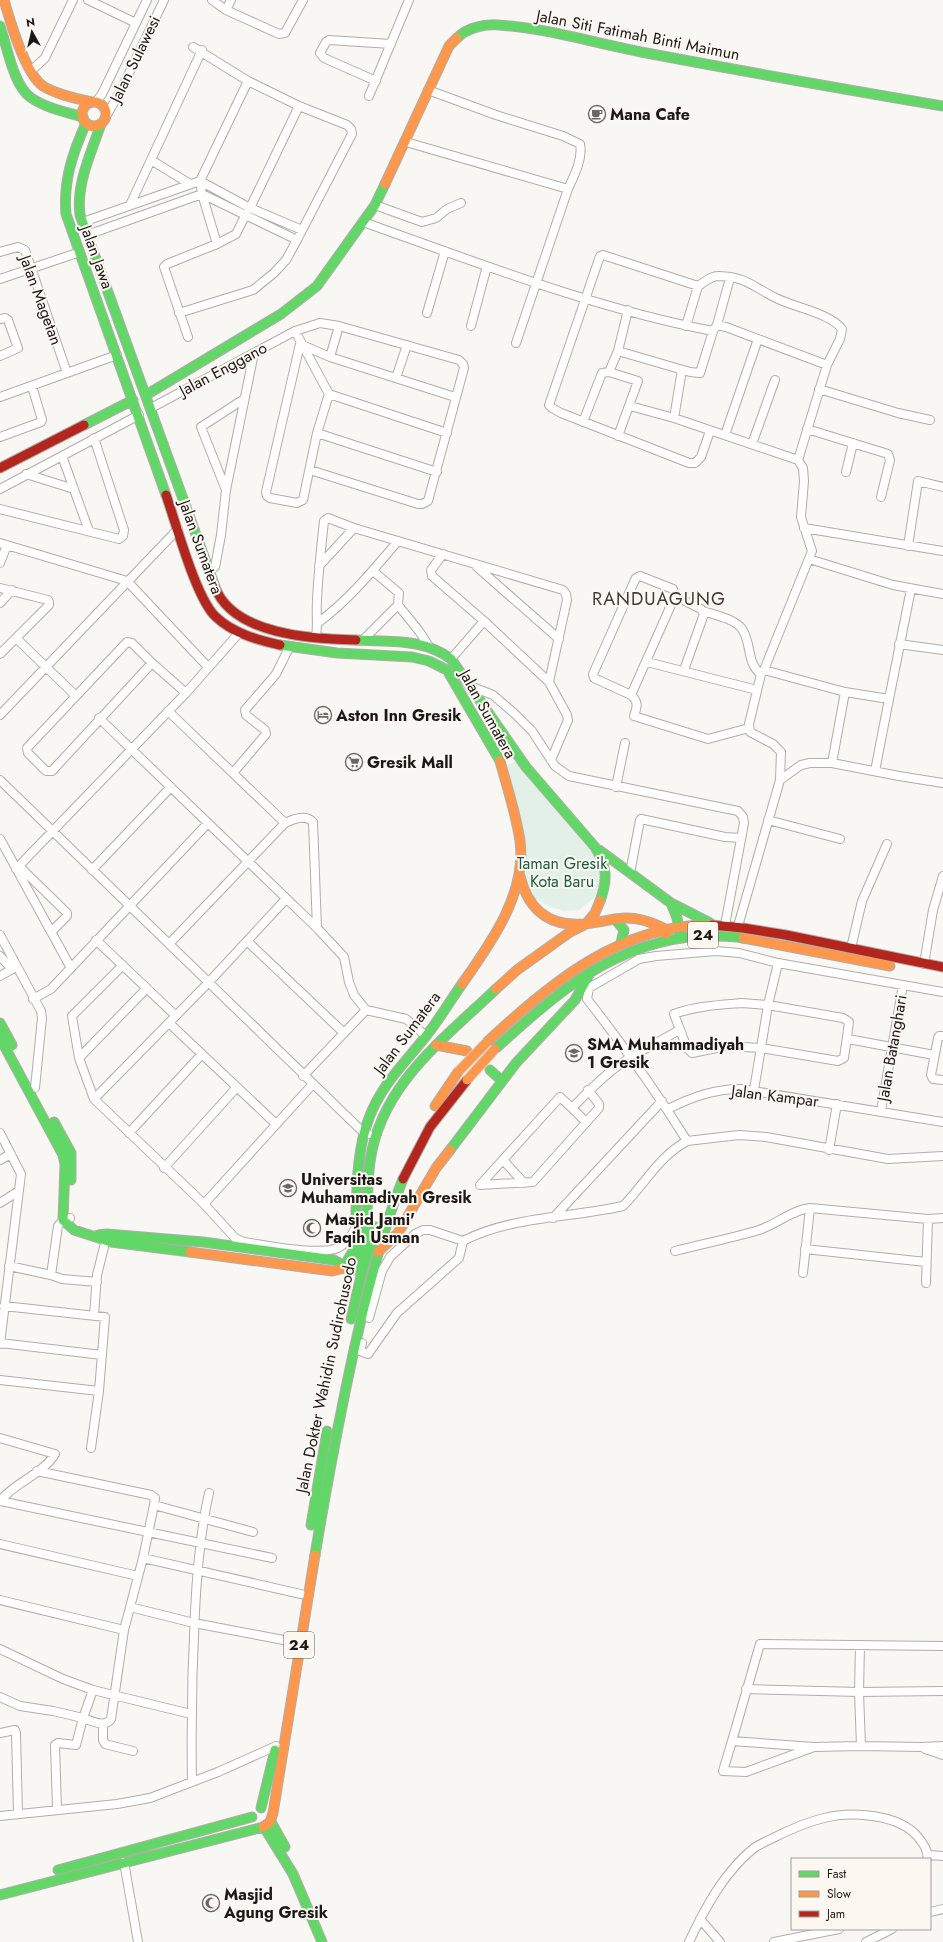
<svg xmlns="http://www.w3.org/2000/svg" width="943" height="1942" font-family="Jost,sans-serif">
  <style>
    .green { fill: #e3f0e7 }
    .lines { fill: none; stroke-linecap: round; stroke-linejoin: round }
    .street-casing { stroke: #b0aeab; stroke-width: 10 }
    .fast-casing { stroke: #b0aeab; stroke-width: 11 }
    .slow-casing { stroke: #b0aeab; stroke-width: 11 }
    .jam-casing { stroke: #b0aeab; stroke-width: 11 }
    .street { stroke: #fefefd; stroke-width: 8 }
    .fast { stroke: #63d668; stroke-width: 9 }
    .slow { stroke: #ff974d; stroke-width: 9 }
    .jam { stroke: #b3261e; stroke-width: 9 }
    .slow-bridge-casing { stroke: #d4d2d1; stroke-width: 11; stroke-linecap: butt }
    .slow-bridge { stroke: #ff974d; stroke-width: 9 }
    .labels { text-anchor: middle; dominant-baseline: central; stroke-width: 4; stroke-linejoin: round; paint-order: stroke }
    .shield { fill: #fcf7f1; stroke: #5e5c58; stroke-width: 1 }
    .shield-label { font-size: 15px; font-weight: bold; fill: #1b1917 }
    .street-label { font-size: 16px; fill: #1b1917; stroke: #fcf7f1 }
    .poi-label { font-size: 16px; font-weight: bold; fill: #1b1917; stroke: #fcf7f1; text-anchor: start }
    .park-label { font-size: 16px; fill: #1a5c41; stroke: #fcf7f1 }
    .quarter-label { font-size: 18px; letter-spacing: 1px; fill: #403c37; stroke: #fcf7f1 }
  </style>
  <rect width="100%" height="100%" fill="#f9f7f4"/>
  <path class="green" d="M516,761L599,861L600,887L593,899L579,910L564,911L548,906L535,898L527,881L525,841L507,765Z"/>
  <g class="lines">
    <g class="street-casing">
      <path id="street" d="M88,0L136,23
        M212,0L226,10L279,34L285,33L303,0
        M226,10L231,0
        M31,71L45,58L73,0
        M376,81L324,58L320,53L326,42L329,40L391,44
        M428,90L496,115L563,136L580,144C583,159 574,176 568,189
        M369,96L409,0
        M96,102L102,94L147,0
        M105,118L120,92L164,0
        M406,142L568,189L516,343
        M151,160L190,184
        M130,205L202,50
        M375,205L422,222L436,218L447,209L461,203
        M250,208L299,106
        M83,222L200,181L250,208L302,230
        M363,222C476,262 596,309 713,331L717,325L730,278
        M87,235L202,194L297,240
        M217,244L202,194L200,181L248,81
        M0,252L18,247L25,250L67,373
        M0,279L80,252
        M179,313L253,290L274,273L286,260L297,240L352,134L351,129L347,125L299,106L248,81L193,47
        M427,313L445,251
        M0,319L5,318L8,320L18,348L0,356
        M717,325L726,327L827,365
        M471,326L487,266
        M686,326L698,286
        M295,331L329,394L447,433
        M188,337L164,267L167,264L217,244L236,234L246,214
        M618,351L690,372L700,373L713,331
        M330,357L339,326
        M609,372L638,381L618,436
        M396,378L407,345
        M819,389L898,413L930,420
        M329,394L317,433L303,500L297,503L270,498L267,496L266,492L300,344L330,357L455,397
        M0,397L117,355
        M630,406L674,418L682,370
        M151,408L295,331L320,323L339,326L459,360L463,364L464,368L428,501L422,504H418L310,470
        M674,418L798,460L803,468L804,481L801,517L812,551L764,670
        M583,422L602,373L609,372L618,351L628,310
        M807,429L888,454L890,460L881,497
        M710,431L701,457L695,463H689L561,413L552,408L549,405L600,256L603,255L698,286C705,282 710,276 719,276C747,277 753,287 776,298C793,307 830,313 842,329L840,339L827,365L798,460
        M317,433L437,472
        M725,435L758,339
        M0,437L41,422L42,420L32,386
        M752,444L775,380
        M62,456L89,531
        M846,472L853,443
        M26,474L74,489
        M0,489L139,415
        M226,490L201,427L244,399
        M0,509L119,539L123,536L124,530L94,438
        M804,528L943,551
        M0,543L127,581L208,667
        M908,546L918,481L943,487
        M443,554L431,570L432,576L484,621L549,682L567,715L568,720L551,760
        M809,559L893,585L943,594
        M0,563L7,545
        M319,566L354,528
        M477,567L559,639
        M209,570L215,567L221,535L226,490L254,353
        M373,571L399,593L398,605
        M0,588L48,600L49,602V605L0,654
        M675,596L701,609L704,614L684,670
        M0,603L12,590
        M703,611C715,615 735,619 742,629C752,643 746,663 761,674
        M319,622C349,600 374,569 398,541
        M16,638L75,695
        M316,638C318,624 316,615 317,601C318,575 321,548 324,521L328,518L354,528L563,590L566,594L567,600L549,682
        M362,641L398,605L419,631L428,645
        M899,644L943,650
        M451,659L484,621
        M647,662L757,690
        M152,663L52,771H46L28,753L27,748L127,642L132,643L152,663L186,693
        M470,686L493,695L515,714L532,731L555,766L569,776L738,811L743,817L744,823L725,925
        M631,695L675,596L673,589L640,576L636,578L634,582L593,674L594,678L631,695C639,702 637,707 634,716L708,739L749,728
        M168,711L285,823
        M0,715L178,529
        M99,718L317,928L344,957L349,982L354,995L366,1010L406,1019L426,1036
        M832,763L845,692
        M875,771L889,699
        M233,773L266,734L265,730L246,715L245,710L276,674L289,648
        M0,780L364,1133L368,1134
        M780,780L801,765L810,763H832L899,776L943,783
        M616,787L625,743
        M768,820L840,839
        M0,839L71,968
        M19,866L67,913V916L51,932
        M16,869L186,693L239,633
        M92,870L171,787
        M630,873L640,820L641,819L725,837L741,838
        M738,926L780,780L781,752L773,744L750,732L749,724L761,674L764,670L845,692L889,699L911,589
        M0,935L41,1011L42,1018L35,1088
        M96,940L176,1016
        M247,941L344,1033
        M169,944L285,823C293,819 306,814 313,822L317,928
        M851,948L862,901L887,844
        M0,956L11,968
        M924,964L933,910L943,876
        M123,965L72,1016L79,1058L94,1099L204,1204L312,1085
        M0,976L16,967
        M33,999L51,989L208,823
        M742,1003L768,1005L843,1018L849,1022L844,1058L838,1061L761,1048L726,1046L692,1053L687,1048L674,1014C696,1006 718,1005 742,1003Z
        M169,1023L276,1124
        M943,1036H939L938,1038L931,1075L933,1079L943,1080
        M848,1039L934,1055
        M79,1058L147,988
        M303,1076L366,1010
        M588,1090L599,1104V1108L533,1182L480,1185L560,1097L572,1108C586,1094 599,1080 615,1068C634,1053 658,1043 679,1030
        M754,1090L768,1005L778,963
        M94,1099L209,982L286,899
        M572,1108L586,1122
        M668,1109C692,1097 714,1089 741,1089L943,1122
        M881,1111L903,985
        M0,1133L21,1174L0,1344
        M129,1133L202,1054
        M687,1141L739,1135L766,1137L888,1159L943,1156
        M829,1150L837,1104
        M0,1160L11,1154
        M503,1160L524,1183
        M164,1168L237,1087
        M0,1203L17,1192
        M204,1204L235,1238L244,1242C267,1245 317,1256 338,1248C347,1244 352,1235 356,1227
        M553,1218L662,1101
        M805,1249L926,1262
        M675,1251C703,1244 732,1238 759,1230C777,1224 792,1210 810,1208L928,1219L943,1218
        M9,1266L51,1275L62,1279L97,1282
        M803,1273L810,1208
        M51,1275L58,1226L63,1220L70,1218
        M926,1283L928,1219
        M4,1306L105,1317L99,1391L91,1448
        M94,1315L97,1275L107,1235
        M369,1318L382,1271L390,1257L415,1234L423,1230H430L463,1241C512,1216 570,1218 623,1206C645,1184 658,1157 687,1141C656,1091 623,1045 587,999L589,988L639,959L656,956L716,951L739,953L778,963L943,992
        M0,1343L102,1355
        M362,1343L360,1351L368,1354L397,1313L459,1258L463,1241
        M0,1380L99,1391
        M0,1438L55,1454C42,1475 15,1482 0,1501
        M37,1471L151,1495L155,1498L154,1505
        M0,1501L272,1558
        M0,1544L138,1576
        M143,1558L301,1594
        M0,1600L124,1630
        M130,1607L194,1623L294,1642
        M860,1645L859,1692L861,1746
        M0,1649L63,1679L93,1690L191,1714
        M746,1689L859,1692L943,1691
        M0,1697L20,1706L53,1711L83,1718L93,1690
        M103,1724V1740L105,1744L133,1751
        M0,1733L15,1730L16,1733L18,1814
        M732,1741L760,1644L943,1646
        M814,1747L746,1772L723,1771L732,1741L814,1747L861,1746L922,1747L943,1746
        M925,1749L943,1755
        M192,1782C191,1725 192,1668 195,1611C197,1571 200,1532 209,1493
        M57,1809L55,1745L58,1743L76,1745L83,1718C92,1721 105,1728 111,1719L124,1630L143,1558L154,1505L253,1532
        M0,1816L117,1804L150,1798L218,1772L276,1746
        M928,1855L943,1856
        M124,1862L138,1942
        M930,1912L943,1909
        M700,1919L720,1942
        M689,1942C705,1908 724,1872 754,1848C760,1844 767,1841 773,1838C789,1830 807,1822 824,1818C852,1811 899,1814 918,1837C923,1843 929,1852 927,1859
        M774,1942L839,1929
        M866,1942L892,1929"/>
    </g>
    <g class="fast-casing">
      <path id="fast" d="M0,26C7,46 13,84 30,97C45,108 66,112 83,117
        M457,38C467,28 483,24 498,25C547,28 594,43 641,52C742,71 842,89 943,106
        M86,123C73,152 63,181 66,214L166,495
        M101,124C91,153 76,184 80,215L215,587
        M146,395L281,314L317,286L375,205L385,184
        M84,425L133,400
        M356,640C390,642 423,638 451,659L526,767L595,847C607,867 608,879 600,901
        M280,645L337,653L412,657L429,661L447,670L500,761
        M599,850L671,903L710,923
        M671,903L677,918L680,935
        M615,919L624,930L621,943
        M0,1023L12,1045
        M0,1038L63,1155L65,1164L63,1220L74,1230L111,1242L190,1252
        M495,1049C556,994 614,941 701,936C715,936 729,935 743,938
        M490,1070L502,1081
        M54,1122L71,1153V1180
        M450,1150L516,1063L575,1000L590,973
        M98,1235L107,1234L203,1242L334,1260L349,1269
        M345,1268C348,1255 354,1253 357,1244C359,1236 356,1220 356,1211C357,1181 358,1146 369,1118C381,1085 405,1063 426,1036C439,1020 450,1001 462,984
        M355,1270C358,1262 363,1253 364,1244C369,1217 366,1189 370,1162C380,1085 444,1039 496,989
        M351,1319L362,1272L376,1227
        M311,1525L327,1431
        M315,1555C329,1472 344,1389 364,1307C375,1264 386,1221 403,1179
        M261,1808L275,1750
        M271,1822L285,1847
        M264,1827L293,1874L322,1942
        M58,1870L252,1817
        M0,1895L263,1827"/>
    </g>
    <g class="slow-casing">
      <path id="slow" d="M4,0C10,21 25,74 43,86C57,95 76,98 92,102
        M82 114a12 12 0 1 1 24 0a12 12 0 1 1-24 0Z
        M385,184L449,46L457,38
        M520,876C529,914 554,929 592,923C603,922 614,918 626,918C638,918 649,921 661,927L665,929L666,934
        M743,938L890,966
        M462,984C491,943 527,893 520,841C516,814 507,787 500,761
        M496,989L517,970L570,932L586,924L595,913L600,901
        M487,1042C549,984 622,923 712,925
        M436,1045L467,1051
        M435,1106L458,1072
        M190,1252L332,1271L345,1268
        M378,1252L398,1233L436,1168L450,1150
        M263,1827L270,1822L273,1813L315,1555"/>
    </g>
    <g class="jam-casing">
      <path id="jam" d="M0,468L84,425
        M166,495C176,523 196,599 216,617C233,633 257,640 280,645
        M215,587C233,635 313,639 356,640
        M712,925L743,928L786,935L943,967
        M403,1179L430,1127L467,1080"/>
    </g>
    <use href="#street" class="street"/>
    <use href="#fast" class="fast"/>
    <use href="#slow" class="slow"/>
    <use href="#jam" class="jam"/>
    <g class="slow-bridge-casing">
      <path id="slow-bridge" d="M458,1072L487,1042
        M467,1080L495,1049"/>
    </g>
    <use href="#slow-bridge" class="slow-bridge"/>
  </g>
  <defs>
    <g id="cafe-ring" transform="scale(0.9)"><circle r="9.5" fill="#fcf7f1" stroke="#696764" stroke-width="1.5"/><path d="M-5.5-4.5H6V0H3Q3 3.5 0 3.5H-2.5Q-5.5 3.5-5.5 0ZM3-3.2v2h1.7v-2ZM-6 4.5H4V6H-6Z" fill="#696764"/></g>
    <g id="hotel-ring" transform="scale(0.9)"><circle r="9.5" fill="#fcf7f1" stroke="#696764" stroke-width="1.5"/><path d="M-6-4.5h1.5V1H6V5H4.5V3h-9V5H-6ZM-4 0a1.8 1.8 0 1 1 3.6 0ZM.5 0V-2.5h3Q6-2.5 6 0Z" fill="#696764"/></g>
    <g id="supermarket-ring" transform="scale(0.9)"><circle r="9.5" fill="#fcf7f1" stroke="#696764" stroke-width="1.5"/><path d="M-6-5.5h2.5l.6 2H6L4.5 2H-2.5L-4.4-4H-6ZM-1.5 3.2a1.3 1.3 0 1 0 .1 0ZM3 3.2a1.3 1.3 0 1 0 .1 0Z" fill="#696764"/></g>
    <g id="school-ring" transform="scale(0.9)"><circle r="9.5" fill="#fcf7f1" stroke="#696764" stroke-width="1.5"/><path d="M0-5L7-2L0 1L-7-2ZM-4 1L0 2.5L4 1V4Q0 6-4 4Z" fill="#696764"/></g>
    <g id="university-ring" transform="scale(0.9)"><circle r="9.5" fill="#fcf7f1" stroke="#696764" stroke-width="1.5"/><path d="M0-5L7-2L0 1L-7-2ZM-4 1L0 2.5L4 1V4Q0 6-4 4Z" fill="#696764"/></g>
    <g id="mosque-ring" transform="scale(0.9)"><circle r="9.5" fill="#fcf7f1" stroke="#696764" stroke-width="1.5"/><path d="M3.5-4.9A6 6 0 1 0 3.5 4.9A5 5 0 1 1 3.5-4.9Z" fill="#696764"/></g>
  </defs>
  <g fill-rule="evenodd">
    <use href="#cafe-ring" x="597" y="114"/>
    <use href="#hotel-ring" x="323" y="715"/>
    <use href="#supermarket-ring" x="354" y="762"/>
    <use href="#school-ring" x="574" y="1053"/>
    <use href="#university-ring" x="288" y="1188"/>
    <use href="#mosque-ring" x="312" y="1228"/>
    <use href="#mosque-ring" x="211" y="1903"/>
  </g>
  <g class="labels">
    <g class="shield">
      <rect x="688" y="922" width="30" height="26" rx="3"/>
      <rect x="284" y="1632" width="30" height="26" rx="3"/>
    </g>
    <g class="shield-label">
      <text x="703" y="935">24</text>
      <text x="299" y="1645">24</text>
    </g>
    <g class="street-label">
      <text transform="translate(638 35) rotate(11)">Jalan Siti Fatimah Binti Maimun</text>
      <text transform="translate(135 59) rotate(-64)">Jalan Sulawesi</text>
      <text transform="translate(97 257) rotate(70)">Jalan Jawa</text>
      <text transform="translate(41 300) rotate(70)">Jalan Magetan</text>
      <text transform="translate(223 369) rotate(-28)">Jalan Enggano</text>
      <text transform="translate(201 547) rotate(70)">Jalan Sumatera</text>
      <text transform="translate(488 714) rotate(61)">Jalan Sumatera</text>
      <text transform="translate(407 1033) rotate(-53)">Jalan Sumatera</text>
      <text transform="translate(892 1048) rotate(-80)">Jalan Batanghari</text>
      <text transform="translate(775 1096) rotate(7)">Jalan Kampar</text>
      <text transform="translate(326 1375) rotate(-78)">Jalan Dokter Wahidin Sudirohusodo</text>
    </g>
    <g class="poi-label">
      <text x="610" y="114">Mana Cafe</text>
      <text x="336" y="715">Aston Inn Gresik</text>
      <text x="367" y="762">Gresik Mall</text>
      <text x="587" y="1044">SMA Muhammadiyah<tspan x="587" dy="18">1 Gresik</tspan></text>
      <text x="301" y="1179">Universitas<tspan x="301" dy="18">Muhammadiyah Gresik</tspan></text>
      <text x="325" y="1219">Masjid Jami'<tspan x="325" dy="18">Faqih Usman</tspan></text>
      <text x="224" y="1894">Masjid<tspan x="224" dy="18">Agung Gresik</tspan></text>
    </g>
    <g class="park-label">
      <text x="562" y="863">Taman Gresik<tspan x="562" dy="18">Kota Baru</tspan></text>
    </g>
    <g class="quarter-label">
      <text x="659" y="599">RANDUAGUNG</text>
    </g>
  </g>
  <rect x="791" y="1858" width="140" height="72" fill="#fcf7f1" stroke="#a29e9a"/>
  <rect x="799" y="1871" width="20" height="6" fill="#63d668" stroke="#a29e9a"/>
  <text x="827" y="1878" font-size="12" fill="#1b1917">Fast</text>
  <rect x="799" y="1891" width="20" height="6" fill="#ff974d" stroke="#a29e9a"/>
  <text x="827" y="1898" font-size="12" fill="#1b1917">Slow</text>
  <rect x="799" y="1911" width="20" height="6" fill="#b3261e" stroke="#a29e9a"/>
  <text x="827" y="1918" font-size="12" fill="#1b1917">Jam</text>
  <g transform="translate(32 32) rotate(352)" stroke="#fcf7f1" stroke-width="3" paint-order="stroke">
  <path d="M0-3L7 15L0 10L-7 15Z" fill="#1b1917"/>
  <text y="-6" font-size="11" font-weight="bold" text-anchor="middle" fill="#1b1917">N</text>
  </g>
</svg>
